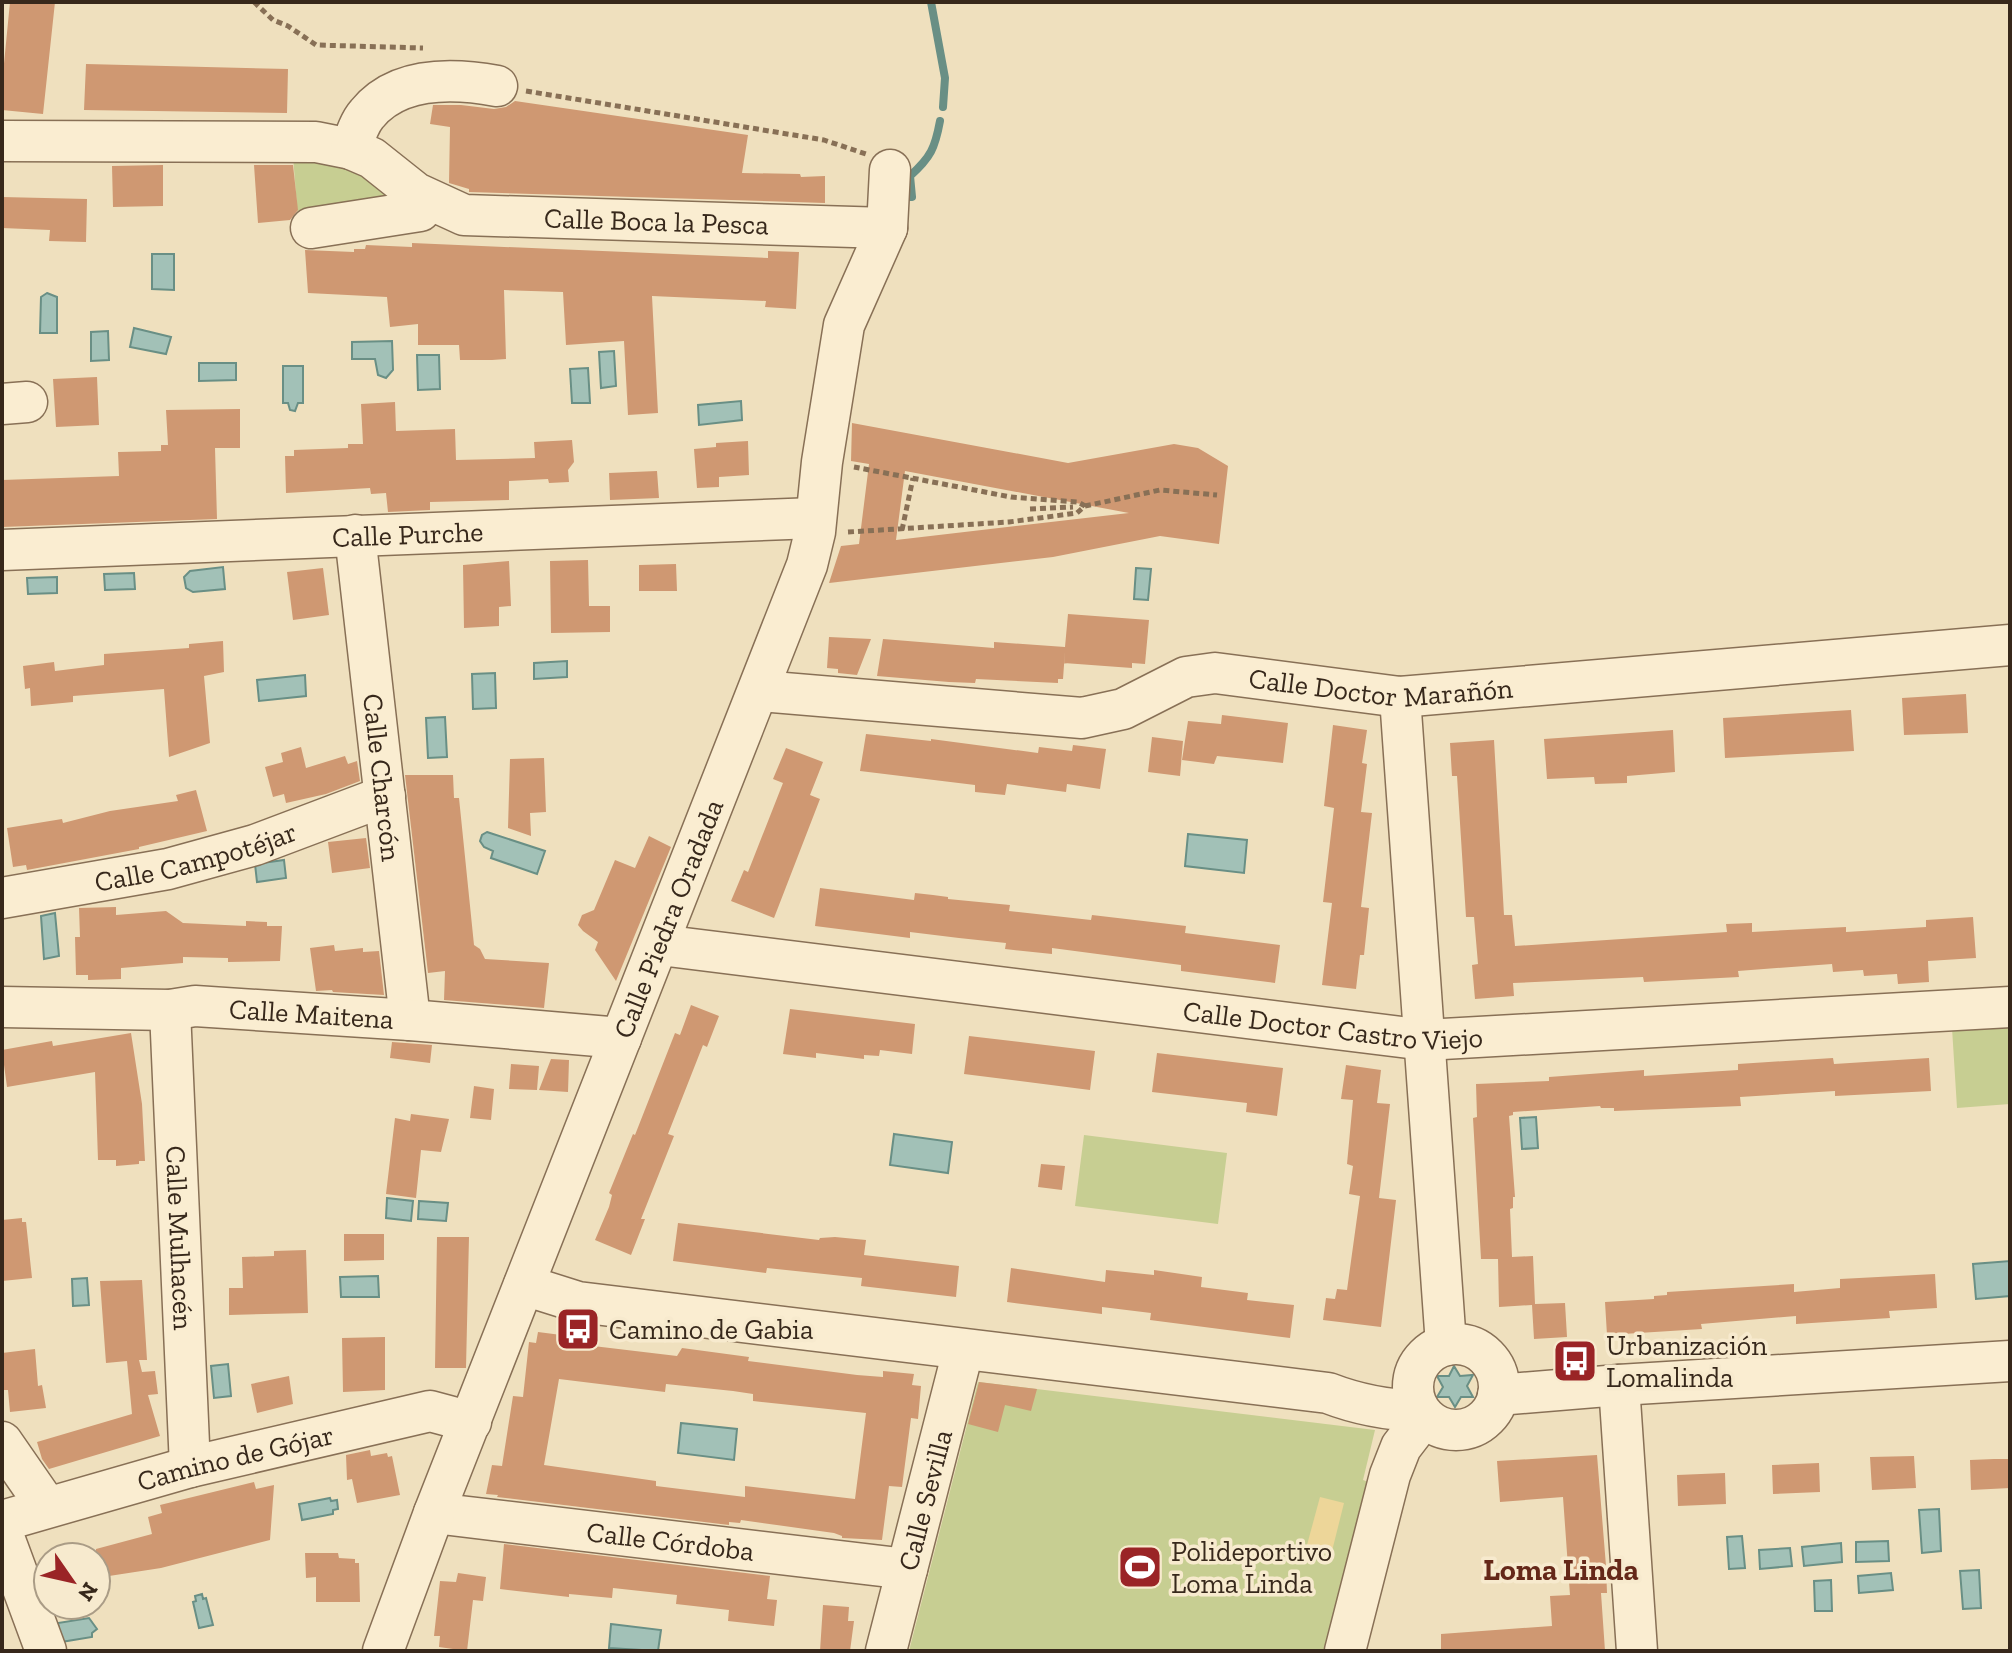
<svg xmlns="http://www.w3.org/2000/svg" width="2012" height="1653" font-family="'Zilla Slab',serif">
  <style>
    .green { fill: #c7ce92 }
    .sand { fill: #edd699 }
    .water { fill: #a2c1b7; stroke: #698f85; stroke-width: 2 }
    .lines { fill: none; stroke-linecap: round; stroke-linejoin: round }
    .stream { stroke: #698f85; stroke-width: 8 }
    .building { fill: #cf9872; fill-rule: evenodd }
    .minor-casing { stroke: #887056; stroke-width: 43 }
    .path { stroke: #887056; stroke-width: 5; stroke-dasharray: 6 4; stroke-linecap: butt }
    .minor { stroke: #faedd1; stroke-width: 40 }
    .labels { text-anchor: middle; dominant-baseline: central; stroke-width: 7; stroke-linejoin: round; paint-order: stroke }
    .street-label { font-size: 28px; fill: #37281b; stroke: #f7eace }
    .poi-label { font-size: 28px; fill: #37281b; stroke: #f7eace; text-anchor: start }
    .neighbourhood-label { font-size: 30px; font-weight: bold; fill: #652819; stroke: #f7eace }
  </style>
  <rect width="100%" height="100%" fill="#efe0be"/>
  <path class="green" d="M293,156C349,163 358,169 401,205L298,219Z
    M2010,1025V1104L1957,1108L1952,1028Z
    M1084,1135L1227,1153L1218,1224L1075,1206Z
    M978,1382L1375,1430L1363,1480L1371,1483L1327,1651H909Z"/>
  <path class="sand" d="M1320,1497L1344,1503L1332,1551L1307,1545Z"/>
  <path class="water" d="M152,254H174V290L152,289Z
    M47,293L57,297V333H40L41,297Z
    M134,328L171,337L166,354L130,347Z
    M108,331L109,360L91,361V332Z
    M392,341L393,370L386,378L378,375L375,359H352V342Z
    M614,351L616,386L601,388L599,352Z
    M417,355H439L440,389L418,390Z
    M199,363H236V380L199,381Z
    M283,366H303V403H298L295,411L290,410L288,403H283Z
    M588,368L590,403H572L570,369Z
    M741,401L742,420L699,425L698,405Z
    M223,567L225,589L193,592L186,588L184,577L190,571Z
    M1136,568L1151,569L1148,600L1134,599Z
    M134,573L135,589L105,590L104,574Z
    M57,577V593L28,594L27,578Z
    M567,661V677L534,679V663Z
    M495,673L496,708L473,709L472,674Z
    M305,675L306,696L259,701L257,680Z
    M445,717L447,757L428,758L426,718Z
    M487,832L545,851L537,874L491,858L493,851L484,847L480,841L482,835Z
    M1188,834L1247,840L1244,873L1185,866Z
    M284,860L286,878L257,882L255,864Z
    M55,913L59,956L44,959L41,916Z
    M1536,1117L1538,1148L1522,1149L1520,1118Z
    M894,1134L952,1142L948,1173L890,1165Z
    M387,1198L413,1201L411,1221L386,1218Z
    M419,1201L448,1203L446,1221L418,1219Z
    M2010,1261V1296L1976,1299L1973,1264Z
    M378,1276L379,1297H341L340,1277Z
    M87,1278L89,1305L73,1306L72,1279Z
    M228,1364L231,1396L214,1398L211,1366Z
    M1454,1366L1460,1376L1473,1375L1467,1386L1473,1397H1461L1455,1407L1449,1397H1437L1443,1387L1437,1376H1449Z
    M681,1423L737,1429L734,1460L678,1453Z
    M330,1498L331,1501L337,1500L338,1509L333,1510V1514L302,1520L299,1504Z
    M1939,1509L1941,1551L1922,1553L1919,1510Z
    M1742,1536L1745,1568L1729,1569L1727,1537Z
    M1888,1541L1889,1561L1856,1562V1542Z
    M1841,1543L1842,1562L1804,1566L1802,1547Z
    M1790,1548L1792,1566L1760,1569L1759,1550Z
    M1979,1570L1981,1608L1963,1609L1960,1571Z
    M1891,1573L1893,1590L1859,1593L1858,1576Z
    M1831,1580L1832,1611H1815L1814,1581Z
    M202,1594L203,1599L206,1598L213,1625L199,1628L193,1602L196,1601L195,1596Z
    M89,1618L97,1629L92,1633V1637L61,1642L58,1623Z
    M611,1624L661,1630L658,1651L609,1648Z"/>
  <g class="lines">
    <path class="stream" d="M931,2L945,78L943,107
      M912,197L910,176C931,157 935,148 940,121"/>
  </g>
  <path class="building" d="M10,2H55L43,114L2,110V84Z
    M86,64L288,69L287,113L84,110Z
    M515,101L748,135L742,173L800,174L801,177L825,176V203L469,192V189L449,183L450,127L430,124L433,105H461L494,109L506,107Z
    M163,165V206L113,207L112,166Z
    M254,165H293L298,210L290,220L258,223Z
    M2,197L87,199L86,242L49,241L50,230L2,228Z
    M412,243L768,258V251L799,252L796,309L765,307L766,301L652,296L658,413L628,415L624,341L566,345L563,292L504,290L506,359L492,360H460L459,345H418V324L390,327L387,297L308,293L305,250L354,252V249H365L366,245L412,247Z
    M97,377L99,425L56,427L53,379Z
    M395,402L396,431L455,429L456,460L535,458L534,442L572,440L574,462L568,470L569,482L549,483L548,479L509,481V500L430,502V510L388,512L386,493L371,494L370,488L286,493L285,456H294V450L348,448V444H363L361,404Z
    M240,409V448H215L217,519L2,527V480L119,476L118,452L161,451V445H168L166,410Z
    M852,423L1068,463L1174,444L1198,448L1228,466L1219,544L1160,536L1053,557L829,583L841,546L859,544L869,464L851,461ZM905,471L1129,513L896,540Z
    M748,441L749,475L719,477V487L697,488L694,449L716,447V443Z
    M657,471L659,498L610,500L609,473Z
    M588,560L589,606H610V632L551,633L550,561Z
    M509,561L511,606L499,607V626L464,628L463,565Z
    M676,564L677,591H639V565Z
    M323,568L329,615L293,620L287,572Z
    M1068,614L1149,620L1145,664L1132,663V668L1064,663L1065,651L1063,679H1058V683L976,679L975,683L949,682L877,676L883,639L994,648V642L1065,647Z
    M829,637L871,639L857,675L838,673V669L827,668Z
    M223,641L224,672L204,676L210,743L169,757L164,689L73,696V702L31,706L30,688L25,689L23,666L54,662L55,671L104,665V654L189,648V644Z
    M1966,694L1968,733L1904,735L1902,698Z
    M1851,710L1854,751L1725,758L1723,718Z
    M1222,715L1288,723L1283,763L1217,756L1214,764L1182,760L1188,721L1221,724Z
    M1333,725L1367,730L1362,763L1367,764L1361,812L1372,813L1361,907L1369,908L1364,955H1360L1356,989L1322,985L1332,903L1323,902L1334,808L1324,806Z
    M1673,730L1675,772L1627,776V783L1595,784L1594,777L1547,779L1544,739Z
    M866,734L931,741V739L1038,753L1039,747L1072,751L1073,745L1106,749L1100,789L1067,784L1066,792L1007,784L1005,795L975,792V785L860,771Z
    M1152,737L1183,741L1180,776L1148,772Z
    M1494,740L1504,915H1512L1515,946L1727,932L1726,924L1752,923V932L1846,927V932L1926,927V920L1973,917L1976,958L1928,961L1929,982L1898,984L1897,974L1864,976L1863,970L1833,972L1832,964L1738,971L1739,977L1644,982L1643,977L1513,983L1514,996L1475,999L1472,965L1478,964L1474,917H1466L1457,776H1452L1450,743Z
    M301,747L306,768L345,756L348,764L357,761L360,781L326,794L286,803L284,794L273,797L265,767L283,762L281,753Z
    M786,748L823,762L810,795L820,799L774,918L731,901L744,870L748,872L783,783L773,779Z
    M544,758L546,812L530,813L531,836L508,828L510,759Z
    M405,775H453L454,798H459L474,945L480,949L485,959L549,963L544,1008L444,1000L445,971L428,973Z
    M196,790L207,831L139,847V849L27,870L26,865L13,867L7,828L62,819L63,823L110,811L178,801L176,795Z
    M649,836L671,847L616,981L595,950L598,942L583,931L578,925L582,915L594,910L615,860L635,868Z
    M366,838L370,868L332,873L328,842Z
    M820,888L914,900L915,893L933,895L948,897V899L1010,905L1009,911L1091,920L1092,915L1186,926L1185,933L1280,945L1275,983L1181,971V965L1052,948V954L1005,949L1006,943L959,938L910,932V938L815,926Z
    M116,907V915L166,911L183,923L246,926V921L267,922V926H282L280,961L228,962V958L183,957V963L121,968V979L88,980V975H76L75,937H80L79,908Z
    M334,945L335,951L363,948V952L379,951L384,995L333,992L332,990L316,991L310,948Z
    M691,1005L719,1016L707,1047L703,1045L668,1134L674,1136L641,1219H645L631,1255L595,1240L609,1207L612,1195L609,1193L633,1134L635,1135L675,1033L680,1035Z
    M790,1009L915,1024L912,1054L880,1050L879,1056L864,1055V1059L816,1053V1058L783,1054Z
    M131,1033L142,1104L145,1161H139V1164L116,1166V1160H98L95,1072L7,1087L2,1050L52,1041L53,1046Z
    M969,1036L1095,1051L1090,1090L964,1074Z
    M392,1042L432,1045L430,1063L390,1058Z
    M1157,1053L1283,1068L1277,1116L1246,1112L1247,1103L1152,1092Z
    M1833,1058L1834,1064L1929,1058L1931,1091L1835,1096V1091L1740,1097L1741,1106L1614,1111V1108H1601L1600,1106L1513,1112V1115L1509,1116L1515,1197H1513V1208L1510,1209L1512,1257L1533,1256L1535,1304L1565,1303L1567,1337L1534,1339L1532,1305L1499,1307L1498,1259H1481L1473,1118L1477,1117L1476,1084L1549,1081V1077L1644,1070V1076L1738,1070V1064Z
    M551,1059L569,1060L568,1092L539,1090Z
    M511,1064L539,1066L537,1090L509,1089Z
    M1346,1065L1381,1070L1377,1103L1390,1104L1379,1198L1396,1200L1381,1327L1323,1320L1326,1298L1335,1299L1337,1289L1347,1290L1360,1196L1349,1194L1353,1166L1347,1164L1353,1100L1341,1099Z
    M474,1086L494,1089L491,1120L470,1118Z
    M411,1114L449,1119L441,1152L421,1150L416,1198L386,1194L395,1118L410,1121Z
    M1041,1164L1065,1166L1062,1190L1038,1187Z
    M22,1218V1222H26L32,1278L2,1281V1220Z
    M678,1223L819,1240L820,1238L835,1237L866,1240L864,1255L959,1266L956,1297L861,1286L862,1278L767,1268L766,1273L673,1261Z
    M344,1234H384V1260L344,1261Z
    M437,1237H469L466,1368H435Z
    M306,1250L308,1313L229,1315V1288H243L242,1257L274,1256V1251Z
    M1011,1268L1105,1282L1106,1270L1154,1275V1270L1202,1277L1201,1287L1248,1293L1247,1300L1294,1305L1290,1338L1150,1320L1151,1313L1102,1307V1314L1007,1302Z
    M1935,1274L1937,1308L1889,1311L1890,1318L1796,1324V1316L1701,1324L1702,1329L1607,1335L1605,1302L1654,1299V1296L1667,1295V1292L1794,1284V1292L1840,1288V1279Z
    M142,1280L147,1360H139L142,1372L155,1371L158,1394L148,1395L160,1436L49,1469L42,1459L37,1442L132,1414L127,1361L106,1363L100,1281Z
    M538,1332L569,1336L568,1343L677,1356L682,1348L749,1357L748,1361L857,1375L883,1377V1371L914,1374L912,1385L921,1386L918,1419L911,1418L902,1487L889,1486L882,1540L842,1538V1536L834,1533L741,1520L740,1523L729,1522V1525L497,1497L498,1495L486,1494L492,1465L502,1466L513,1396L523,1397L529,1342L536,1343ZM559,1379L665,1392L666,1384L733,1391L753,1394V1401L866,1413L855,1499L745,1486V1497L656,1486V1481L544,1465Z
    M385,1337V1390L343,1392L342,1338Z
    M35,1349L38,1386L42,1385L46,1408L10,1412L8,1390H2V1353Z
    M289,1376L293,1404L257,1413L251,1384Z
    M979,1382L1037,1389L1031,1411L1005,1405L998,1432L968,1424Z
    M370,1450L371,1456L387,1453L388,1457L392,1456L400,1495L357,1503L352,1479L347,1480L346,1455Z
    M1597,1455L1606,1566L1607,1593H1601L1605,1651H1441V1634L1552,1626L1550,1596L1570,1595L1563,1497L1500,1502L1497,1461Z
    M1914,1456L1916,1488L1872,1490L1870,1457Z
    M1994,1459H2010V1488L1971,1490L1970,1460Z
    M1819,1463L1820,1492L1773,1494L1772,1465Z
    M1725,1473L1726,1504L1678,1506L1677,1475Z
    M254,1482L256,1489L274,1485L270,1540L161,1568L96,1578V1549L152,1534L148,1517L162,1513L160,1505Z
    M504,1544L770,1576L767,1599L777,1600L774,1626L728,1621L729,1610L676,1604L677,1595L613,1588L612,1598L569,1594V1597L500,1589Z
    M305,1553H338L339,1558L355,1559V1563H359L360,1602H316V1577L306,1578Z
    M458,1573L486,1577L483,1601L473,1600L467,1651L439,1647L440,1636H434L440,1581L456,1582Z
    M823,1605L849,1607L848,1621H854L850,1651H820Z"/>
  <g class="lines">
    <g class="minor-casing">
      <g id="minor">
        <path id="s1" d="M2,141L316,142L351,149L372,158L416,193L464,215L887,228"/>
        <path d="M351,149C355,137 359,123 367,114C398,76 453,78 497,86"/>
        <path d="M311,228L420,211L428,201"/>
        <path d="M2,404L27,402"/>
        <path id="s2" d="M355,535L410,1020"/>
        <path id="s3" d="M2,550L815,518"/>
        <path id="s4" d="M760,691L1082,718L1123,709L1186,677L1215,673L1400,697L2010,645"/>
        <path d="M1400,697L1446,1345"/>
        <path id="s5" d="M2,898L168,869L255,845L385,796"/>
        <path id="s6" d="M660,945L1425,1040L2010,1007"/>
        <path id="s7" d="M2,1007L170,1010L195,1006L410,1020L621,1038"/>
        <path id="s8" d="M170,1010L190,1467"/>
        <path d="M524,1285L578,1302L1328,1393C1359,1405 1386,1410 1419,1411"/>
        <circle cx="1456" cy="1387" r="43"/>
        <path d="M1619,1385L1637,1651"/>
        <path d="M1498,1395L1619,1385L2010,1361"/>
        <path d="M2,1442L47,1507"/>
        <path id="s9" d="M434,1513L907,1569"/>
        <path id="s10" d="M2,1521L190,1467L430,1411L471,1422"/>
        <path d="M2,1532L46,1651"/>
        <path id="s11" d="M383,1651L434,1513L807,565L815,532L822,462L844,325L887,228L890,170"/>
        <path id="s12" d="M886,1651L963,1351"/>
        <path d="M1345,1651L1390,1475L1401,1447L1424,1417"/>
      </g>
    </g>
    <path class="path" d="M254,2L273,20L288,26L316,45L423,48
      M526,91L824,140L866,154
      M1085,506L1160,490L1217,495
      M1030,509L1073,507
      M902,530L913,478
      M848,532L1009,522L1077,513L1085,506L1078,502L1011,497L854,467"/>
    <use href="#minor" class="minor"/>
  </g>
  <defs>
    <g id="bus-square" transform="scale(2.3)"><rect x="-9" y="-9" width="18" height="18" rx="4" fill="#9a2426" stroke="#f7eace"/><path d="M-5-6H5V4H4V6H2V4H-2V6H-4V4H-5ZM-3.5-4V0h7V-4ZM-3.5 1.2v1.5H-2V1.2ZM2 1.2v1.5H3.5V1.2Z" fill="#fff"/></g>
    <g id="stadium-square" transform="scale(2.3)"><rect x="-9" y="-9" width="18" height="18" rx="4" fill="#9a2426" stroke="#f7eace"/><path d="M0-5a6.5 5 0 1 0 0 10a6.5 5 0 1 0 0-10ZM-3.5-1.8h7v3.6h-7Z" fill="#fff"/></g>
  </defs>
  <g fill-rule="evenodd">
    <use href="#bus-square" x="578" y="1329"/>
    <use href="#bus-square" x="1575" y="1361"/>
    <use href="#stadium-square" x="1140" y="1567"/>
  </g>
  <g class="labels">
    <g class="street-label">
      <text stroke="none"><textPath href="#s1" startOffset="674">Calle Boca la Pesca</textPath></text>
      <text stroke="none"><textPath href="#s3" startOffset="406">Calle Purche</textPath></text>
      <text stroke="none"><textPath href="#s4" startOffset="632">Calle Doctor Marañón</textPath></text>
      <text stroke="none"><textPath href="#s2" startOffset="244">Calle Charcón</textPath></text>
      <text stroke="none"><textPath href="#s5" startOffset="198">Calle Campotéjar</textPath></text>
      <text stroke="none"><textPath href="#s11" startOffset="786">Calle Piedra Oradada</textPath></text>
      <text stroke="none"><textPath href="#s7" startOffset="310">Calle Maitena</textPath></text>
      <text stroke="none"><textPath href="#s6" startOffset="678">Calle Doctor Castro Viejo</textPath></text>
      <text stroke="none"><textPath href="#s8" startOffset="228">Calle Mulhacén</textPath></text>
      <text stroke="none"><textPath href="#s10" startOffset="242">Camino de Gójar</textPath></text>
      <text stroke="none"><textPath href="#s12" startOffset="156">Calle Sevilla</textPath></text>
      <text stroke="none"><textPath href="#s9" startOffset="238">Calle Córdoba</textPath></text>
    </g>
    <g class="poi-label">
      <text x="609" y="1329">Camino de Gabia</text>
      <text x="1606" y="1345">Urbanización<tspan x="1606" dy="32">Lomalinda</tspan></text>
      <text x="1171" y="1551">Polideportivo<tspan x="1171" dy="32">Loma Linda</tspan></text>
    </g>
    <g class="neighbourhood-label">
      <text x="1561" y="1570">Loma Linda</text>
    </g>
  </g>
  <rect width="2012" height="1653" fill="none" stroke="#37281b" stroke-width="8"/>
  <g transform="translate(72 1581) rotate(124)"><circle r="38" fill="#f7eace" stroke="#aa9c86" stroke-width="2"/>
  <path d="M0-6L14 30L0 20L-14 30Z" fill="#9a2426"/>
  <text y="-12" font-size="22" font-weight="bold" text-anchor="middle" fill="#37281b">N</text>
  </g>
</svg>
